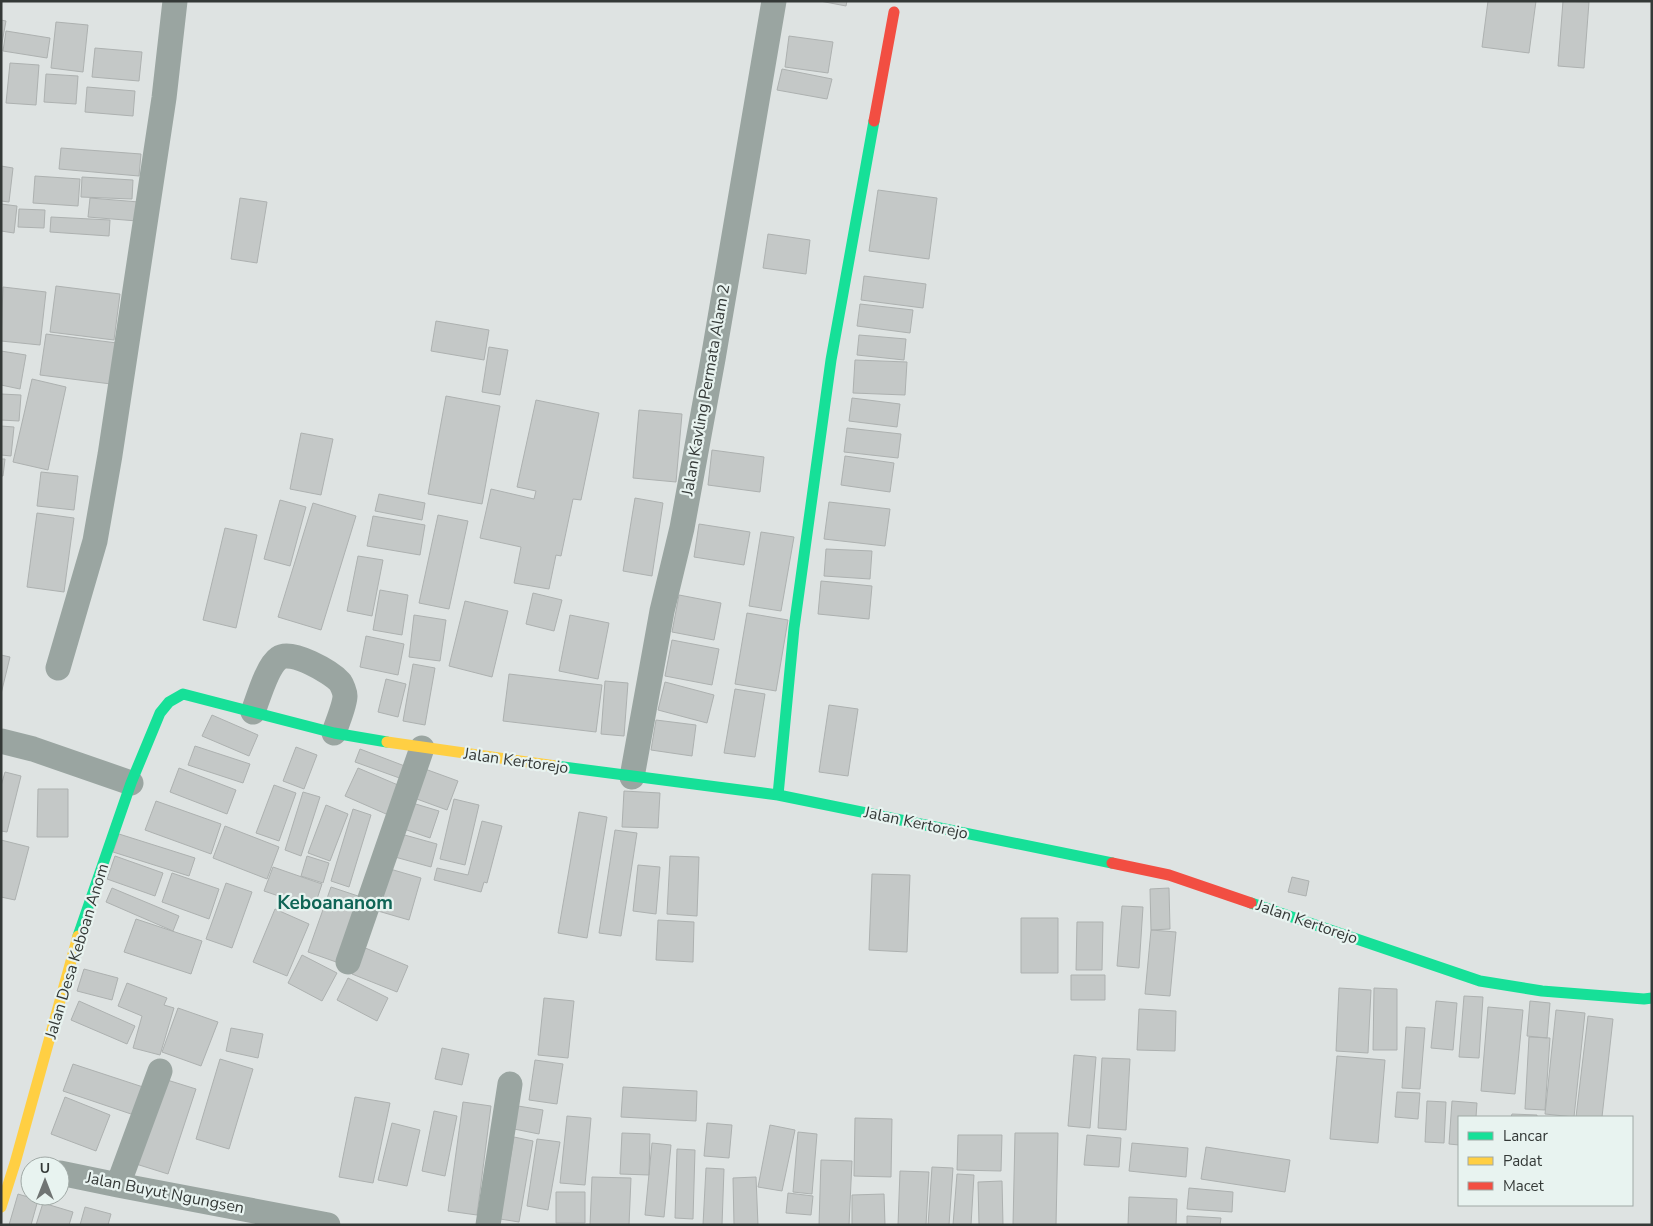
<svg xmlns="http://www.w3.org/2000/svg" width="1653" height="1226" font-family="'Nunito Sans',sans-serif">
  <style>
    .building { fill: #c4c8c7; stroke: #adb1b0 }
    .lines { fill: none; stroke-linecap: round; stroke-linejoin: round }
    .street { stroke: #9aa5a1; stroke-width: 25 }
    .fast { stroke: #16e098; stroke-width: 11 }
    .slow { stroke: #ffcf43; stroke-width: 11 }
    .jam { stroke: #f24e42; stroke-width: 11 }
    .labels { text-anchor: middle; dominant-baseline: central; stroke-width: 4.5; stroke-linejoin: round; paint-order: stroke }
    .street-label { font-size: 16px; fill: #343937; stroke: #e8f3f0 }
    .quarter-label { font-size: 19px; font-weight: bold; fill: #106556; stroke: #e8f3f0 }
  </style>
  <rect width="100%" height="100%" fill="#dee3e2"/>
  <path class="building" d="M820,1H847L846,6Z
    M1488,1H1536L1529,53L1482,47Z
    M1563,1L1589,2L1584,68L1558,66Z
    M1,20L6,21L1,48Z
    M56,22L88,25L83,72L51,68Z
    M6,31L50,38L47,58L3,51Z
    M789,36L833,42L828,73L785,67Z
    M95,48L142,52L139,81L92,77Z
    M10,63L39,65L36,105L6,103Z
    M782,69L832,79L827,99L777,90Z
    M46,74L78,76L76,104L44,102Z
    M87,87L135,91L133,116L85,112Z
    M61,148L141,154L139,176L59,169Z
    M1,166L13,168L9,202L1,201Z
    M35,176L80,179L78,206L33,203Z
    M82,177L133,180L132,199L81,197Z
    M878,190L937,198L929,259L869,251Z
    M90,198L139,202L137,221L88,217Z
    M240,198L267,202L257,263L231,259Z
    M1,204L17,206L14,233L1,231Z
    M19,209L45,210L44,228L18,227Z
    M51,217L110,220L109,236L50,232Z
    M768,234L810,240L806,274L763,268Z
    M864,276L926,284L923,308L861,300Z
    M56,286L120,294L114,340L50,332Z
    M3,287L46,292L40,345L1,341Z
    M860,304L913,310L910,333L857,326Z
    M436,321L489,330L484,360L431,351Z
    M46,334L117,343L111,384L40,375Z
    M859,335L906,339L904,360L857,355Z
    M489,347L508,350L500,395L482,392Z
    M1,351L26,355L20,389L1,385Z
    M855,360L907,362L905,395L853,393Z
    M32,379L66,387L48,470L13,462Z
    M1,394L21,395L19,421L1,420Z
    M446,396L500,406L482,504L428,494Z
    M852,398L900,404L897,427L849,421Z
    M536,400L599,413L581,500L573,499L561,556L556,555L549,589L514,583L521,547L480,538L491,489L534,499L536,491L517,487Z
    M639,410L682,414L676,482L633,478Z
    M1,426L14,427L11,456L1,455Z
    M847,428L901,434L898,458L844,452Z
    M301,433L333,439L321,495L290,489Z
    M712,450L764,457L760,492L708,485Z
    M845,456L894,463L890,492L841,485Z
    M1,459H5L3,476H1Z
    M41,472L78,476L74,510L37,506Z
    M379,494L425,503L422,520L375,511Z
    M635,498L663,503L652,576L623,571Z
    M280,500L306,507L290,566L264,559Z
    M829,502L890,509L885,546L824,539Z
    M313,503L356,516L321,630L278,617Z
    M37,513L74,518L64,592L27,587Z
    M438,515L468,521L449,609L419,603Z
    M373,516L425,525L420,555L367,546Z
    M699,524L750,532L744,565L694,557Z
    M225,528L257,535L236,628L203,620Z
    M761,532L794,537L781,611L749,606Z
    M826,549L872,551L870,579L824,576Z
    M358,556L383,560L372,616L347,611Z
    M821,581L872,586L869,619L818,614Z
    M380,590L408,595L402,635L373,630Z
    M533,593L562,600L554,631L526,624Z
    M679,595L721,603L714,640L672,632Z
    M465,601L508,611L492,677L449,666Z
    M747,613L788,620L776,691L735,684Z
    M414,615L446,620L440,661L409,657Z
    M570,615L609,623L598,679L559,671Z
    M366,636L404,644L398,675L360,667Z
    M672,640L719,649L712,685L665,676Z
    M1,655L10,657L1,694Z
    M413,664L435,668L425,725L403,721Z
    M509,674L602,685L596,732L503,721Z
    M386,679L406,684L398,717L378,712Z
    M605,681L628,683L624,736L601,734Z
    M665,682L714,695L707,723L658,710Z
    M735,689L765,694L755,757L724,753Z
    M829,705L858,709L848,776L819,772Z
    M212,715L258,735L249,756L202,736Z
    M656,720L696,725L692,756L651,750Z
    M195,746L250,764L243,783L188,765Z
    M296,747L317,755L304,789L283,781Z
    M360,749L410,768L405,780L355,762Z
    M179,768L236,790L227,814L170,792Z
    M358,768L405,788L393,817L345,796Z
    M425,769L458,781L447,810L414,798Z
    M5,772L21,776L7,832L1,831V786Z
    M274,785L296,793L279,841L256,833Z
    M38,789H68V837H37Z
    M624,791L660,793L658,828L622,827Z
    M303,792L320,797L301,856L285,850Z
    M454,799L479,805L465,865L440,859Z
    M156,801L221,824L211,854L145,830Z
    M409,802L439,811L430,838L401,828Z
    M326,805L348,814L330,861L308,853Z
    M353,809L371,815L349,887L331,881Z
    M579,812L607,817L587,938L558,933Z
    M482,821L502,826L487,883L484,882L481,892L434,880L437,868L468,875Z
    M225,826L279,847L267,879L213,858Z
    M615,830L637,833L621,936L599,933Z
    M119,834L195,858L189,876L113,852Z
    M401,834L437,844L431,867L395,857Z
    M1,840L29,847L15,900L1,897Z
    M115,856L163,873L155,896L107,879Z
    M307,856L329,863L323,883L301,876Z
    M670,856L699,857L697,916L667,914Z
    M638,865L660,867L656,914L633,911Z
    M273,867L322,884L314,908L264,891Z
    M390,869L421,878L409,920L378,911Z
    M172,873L219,889L209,919L162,902Z
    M872,874L910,875L907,952L869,950Z
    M1292,877L1309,881L1306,896L1288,892Z
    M226,883L252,892L232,948L206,939Z
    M331,887L361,897L339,963L308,952Z
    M112,888L179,916L173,931L106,902Z
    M1169,888L1170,929L1151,930L1150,889Z
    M1122,906L1143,907L1139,968L1117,966Z
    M275,909L309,924L287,976L253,962Z
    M1021,918H1058V973H1021Z
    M136,919L202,941L191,974L124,952Z
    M658,920L694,922L693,962L656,960Z
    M1077,922H1103L1102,970H1076Z
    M1151,930L1176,932L1170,996L1145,994Z
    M363,947L408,966L397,992L352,974Z
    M302,955L337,973L322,1001L288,983Z
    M84,969L118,978L112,1000L77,991Z
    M1071,975H1105V1000H1071Z
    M348,978L388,998L377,1021L337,1000Z
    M127,983L167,998L164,1005L174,1008L160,1055L133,1048L142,1016L118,1006Z
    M1339,988L1371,990L1368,1053L1336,1051Z
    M1374,988L1397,989V1050H1373Z
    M1464,996L1483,997L1479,1058L1459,1057Z
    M544,998L574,1001L568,1058L538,1055Z
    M79,1001L135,1026L127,1044L71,1020Z
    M1436,1001L1457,1003L1453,1050L1431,1048Z
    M1530,1001L1550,1003L1547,1038L1527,1036Z
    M1488,1007L1523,1010L1515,1094L1481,1091Z
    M178,1008L218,1022L201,1066L162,1052Z
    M1139,1009L1176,1011L1175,1051L1137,1050Z
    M1556,1010L1585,1013L1574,1117L1545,1114Z
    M1588,1016L1613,1019L1602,1117H1576Z
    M1406,1027L1425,1028L1420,1089L1402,1088Z
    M231,1028L263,1034L258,1058L226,1051Z
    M1529,1037L1550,1038L1545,1110L1525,1109Z
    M442,1048L469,1054L462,1085L435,1079Z
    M1074,1055L1096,1057L1090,1128L1068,1126Z
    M1337,1056L1385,1060L1378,1143L1330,1139Z
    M1102,1058L1130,1059L1126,1130L1098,1128Z
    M220,1059L253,1069L229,1149L196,1139Z
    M535,1060L563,1064L557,1104L529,1100Z
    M73,1064L143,1087L134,1115L63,1091Z
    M164,1079L196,1089L168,1174L136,1164Z
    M623,1087L697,1091L696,1121L621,1117Z
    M1397,1092L1420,1093L1418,1119L1395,1117Z
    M65,1097L110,1115L96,1151L51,1134Z
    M355,1097L390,1103L373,1183L339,1177Z
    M1427,1101L1446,1102L1444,1143L1425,1142Z
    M1452,1101L1477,1103L1476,1117H1459V1145L1449,1144Z
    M463,1102L491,1106L477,1215L448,1211Z
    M518,1106L543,1110L539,1134L514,1129Z
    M434,1111L457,1116L445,1176L422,1171Z
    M1512,1114L1537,1115V1117H1511Z
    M567,1116L591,1118L585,1185L560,1183Z
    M855,1118L892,1119L891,1177L854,1176Z
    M392,1123L420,1130L407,1186L378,1180Z
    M707,1123L732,1125L729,1158L704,1156Z
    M770,1125L795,1130L782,1191L758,1187Z
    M798,1132L817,1134L812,1194L793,1192Z
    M622,1133L650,1134L649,1175L620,1174Z
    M1015,1133H1058L1056,1225H1013Z
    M958,1135H1002L1001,1171L957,1170Z
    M1087,1135L1121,1138L1119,1167L1084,1165Z
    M514,1137L533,1141L519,1222L500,1219Z
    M537,1139L560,1142L548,1210L527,1206Z
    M652,1143L671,1145L664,1217L645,1215Z
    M1132,1143L1188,1148L1186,1177L1129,1171Z
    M1206,1147L1290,1160L1285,1192L1201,1179Z
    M677,1149L695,1150L693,1219L675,1218Z
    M821,1160L852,1161L849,1225H819Z
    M932,1167L953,1168L949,1225H928Z
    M706,1168L724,1169L722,1225H703Z
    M900,1171L929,1172L926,1225H898Z
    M957,1174L974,1175L971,1225H953Z
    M592,1177L631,1178L629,1225H590Z
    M756,1177L758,1225H734L733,1178Z
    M1002,1181L1003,1225H979L978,1182Z
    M1189,1188L1233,1192L1232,1212L1187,1209Z
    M556,1192H585V1223H556Z
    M788,1193L813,1196L811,1215L786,1213Z
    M18,1194L38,1200L31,1225H9Z
    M884,1194L885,1225H852V1195Z
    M1129,1197L1177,1199L1176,1225H1128Z
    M43,1203L73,1212L69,1225H36Z
    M85,1207L111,1214L108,1225H80Z
    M1187,1216L1221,1218L1220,1225H1187Z"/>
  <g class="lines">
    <path class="street" d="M58,668L95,541L110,455L164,98L175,1
      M253,712C258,699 267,666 279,658C291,649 331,672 340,682C342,685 345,692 345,696C345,705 337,723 334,733
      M1,741L33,749L131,783
      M632,777L662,611L682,528L713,359L774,1
      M348,962L422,748
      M60,1173L118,1185L328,1225
      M118,1185L160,1071
      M488,1225L510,1084"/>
    <path class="fast" d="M556,766L778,795L1112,863
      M778,795L794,628L831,360L874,121
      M1251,903L1480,981L1542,991L1644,999L1652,998
      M78,936L131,783L160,713L169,702L183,694L334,733L387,742"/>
    <path class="slow" d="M387,742L556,766
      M1,1207L15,1163L78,936"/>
    <path class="jam" d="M874,121L894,12
      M1112,863L1169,875L1251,903"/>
  </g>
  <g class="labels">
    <g class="street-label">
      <text transform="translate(706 390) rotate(-80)">Jalan Kavling Permata Alam 2</text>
      <text transform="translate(516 761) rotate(8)">Jalan Kertorejo</text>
      <text transform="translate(916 823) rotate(12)">Jalan Kertorejo</text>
      <text transform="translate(1307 922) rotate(19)">Jalan Kertorejo</text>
      <text transform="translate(77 951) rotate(-73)">Jalan Desa Keboan Anom</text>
      <text transform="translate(165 1193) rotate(11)">Jalan Buyut Ngungsen</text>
    </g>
    <g class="quarter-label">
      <text x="335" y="903">Keboananom</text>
    </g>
  </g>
  <rect width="1653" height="1226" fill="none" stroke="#343937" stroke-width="5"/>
  <rect x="1458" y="1116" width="175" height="90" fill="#e8f3f0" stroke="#a0a9a6"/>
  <rect x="1468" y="1132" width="25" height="8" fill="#16e098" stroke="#a0a9a6"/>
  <text x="1503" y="1141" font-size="15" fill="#343937">Lancar</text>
  <rect x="1468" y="1157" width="25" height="8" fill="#ffcf43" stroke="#a0a9a6"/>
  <text x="1503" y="1166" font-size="15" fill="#343937">Padat</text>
  <rect x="1468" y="1182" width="25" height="8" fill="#f24e42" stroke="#a0a9a6"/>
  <text x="1503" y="1191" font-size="15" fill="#343937">Macet</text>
  <g transform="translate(45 1181)"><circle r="24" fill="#e8f3f0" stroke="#a0a9a6"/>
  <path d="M0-4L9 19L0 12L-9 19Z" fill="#707473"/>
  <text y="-8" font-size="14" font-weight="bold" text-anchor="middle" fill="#343937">U</text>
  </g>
</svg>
